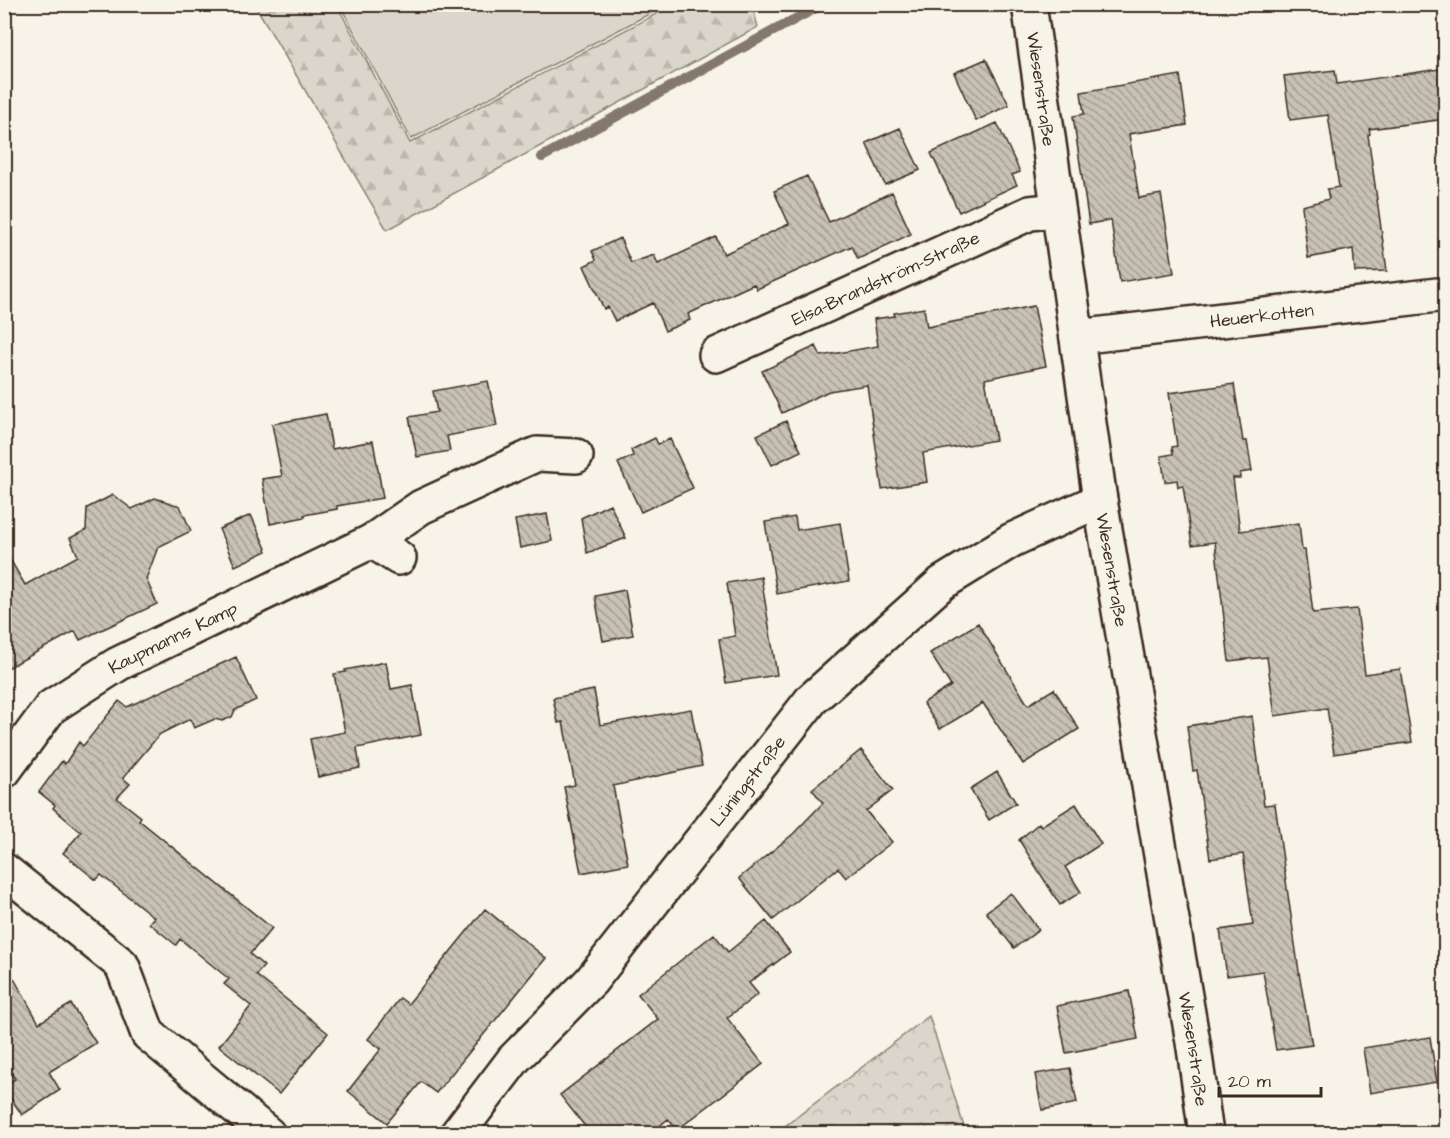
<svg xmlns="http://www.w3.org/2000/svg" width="1450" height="1138" font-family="'Architects Daughter',sans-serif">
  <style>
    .grass { fill: #dbd6cb; stroke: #8b8074; stroke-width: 1.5 }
    .forest { fill: url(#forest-firs); stroke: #8b8074; stroke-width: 1.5 }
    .park { fill: url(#park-crowns); stroke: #8b8074; stroke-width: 1.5 }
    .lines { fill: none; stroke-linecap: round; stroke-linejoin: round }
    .stream { stroke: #84786c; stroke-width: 10 }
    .building { fill: url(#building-back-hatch); stroke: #3b2a1e; stroke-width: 1.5 }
    .minor-casing { stroke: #3b2a1e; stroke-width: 38 }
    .minor { stroke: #f7f3e8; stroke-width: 33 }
    .labels { text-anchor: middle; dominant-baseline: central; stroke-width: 4.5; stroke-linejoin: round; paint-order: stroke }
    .street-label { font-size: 18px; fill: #3b2a1e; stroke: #f7f3e8 }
  </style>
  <defs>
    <pattern id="forest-firs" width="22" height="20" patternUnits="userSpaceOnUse" patternTransform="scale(1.5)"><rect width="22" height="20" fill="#dbd6cb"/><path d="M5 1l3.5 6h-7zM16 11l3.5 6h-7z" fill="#bdb8ae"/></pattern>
    <pattern id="park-crowns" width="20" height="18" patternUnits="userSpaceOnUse" patternTransform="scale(1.5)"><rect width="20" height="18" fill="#dbd6cb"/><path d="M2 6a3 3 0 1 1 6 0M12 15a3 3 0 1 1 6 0" fill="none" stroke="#bdb8ae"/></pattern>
    <pattern id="building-back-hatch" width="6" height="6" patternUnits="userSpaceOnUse" patternTransform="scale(1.5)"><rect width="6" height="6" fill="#c8c1b6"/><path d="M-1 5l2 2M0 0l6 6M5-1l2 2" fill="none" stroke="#a49d93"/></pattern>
  </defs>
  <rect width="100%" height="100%" fill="#f7f3e8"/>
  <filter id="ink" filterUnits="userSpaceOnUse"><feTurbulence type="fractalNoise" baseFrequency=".0167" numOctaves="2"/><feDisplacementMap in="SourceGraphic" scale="12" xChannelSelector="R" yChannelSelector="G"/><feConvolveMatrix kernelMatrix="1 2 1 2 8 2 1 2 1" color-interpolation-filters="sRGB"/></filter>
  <g filter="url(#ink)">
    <path class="grass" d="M340,5H666L411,139Z"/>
    <path class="forest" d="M255,5H337L410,143L673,5H752L758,27L387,230Z"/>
    <path class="park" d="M929,1016L966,1133H776Z"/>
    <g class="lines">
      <path class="stream" d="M542,157L823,4"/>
    </g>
    <path class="building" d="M986,59L1009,105L976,121L954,73Z
      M1446,68V119L1369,129L1370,134L1368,135L1387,271L1355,272L1353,249L1308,258L1302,206L1329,199L1327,189L1339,187L1328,115L1290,120L1284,76L1335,70L1337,84Z
      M1180,75L1187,125L1129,134L1139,198L1161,194L1174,273L1120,282L1111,220L1089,224L1073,116L1084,114L1081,92Z
      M997,123L1020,172L1012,175L1017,185L959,212L931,153Z
      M900,128L920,170L885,185L866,143Z
      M807,176L829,222L892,192L911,234L858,259L852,246L757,289L754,284L688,314L690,320L665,331L653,303L615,321L608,307L604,309L584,266L596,260L592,251L620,238L631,263L654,255L658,264L716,237L724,254L789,224L774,191Z
      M1034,306L1046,366L985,379L996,440L923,453L927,482L882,489L867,385L829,391L782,413L762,371L816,346L821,356L878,346L874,319L895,316L894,313L924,308L927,327Z
      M488,381L497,426L447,436L450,451L417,457L409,417L437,412L433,391Z
      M1234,384L1243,441H1247L1252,471L1240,473V478H1233L1240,531L1299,523L1302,550H1305L1313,613L1357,609L1365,674L1400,669L1412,742L1334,754L1327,708L1275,716L1267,657L1229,661L1215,542L1192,545L1183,486L1178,487L1177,480L1165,482L1161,456L1173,454L1172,447L1177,446L1169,393Z
      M326,414L332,449L373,441L383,498L337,506V509L304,515L305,517L270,524L262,479L282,476L272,424Z
      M786,421L801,451L772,465L757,435Z
      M655,438L658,444L670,439L693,488L641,512L618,463L633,456L631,450Z
      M113,495L132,509L155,498L180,506L191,531L158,547L146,579L157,604L80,640L75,631L4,670V549L25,585L78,556L70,538L86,530L87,508Z
      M610,504L626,538L587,553L581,518Z
      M547,514L552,541L520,548L515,520Z
      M251,515L267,551L235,566L219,529Z
      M795,517L797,530L840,523L849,581L777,594L765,522Z
      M761,577L777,675L726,683L719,639L735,636L727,583Z
      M625,590L633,635L603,641L595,596Z
      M978,623L1028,705L1054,689L1079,729L1023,764L983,703L940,729L923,703L951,686L930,653Z
      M236,657L256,700L235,710L232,717L222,721L215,719L194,728L190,719L160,734L123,778L130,784L117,798L141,817L139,820L272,928L250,954L264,966L256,975L328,1033L279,1094L219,1046L251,1006L224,984L229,979L180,939L176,945L149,923L154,917L101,875L96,880L63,853L81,832L53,808L55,805L39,792L62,761L65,764L79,742L83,746L119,701L127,707Z
      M386,662L391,689L412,685L421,735L357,748L360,768L318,777L310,739L345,732L334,674L346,672L345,670Z
      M594,690L600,725L691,709L702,766L613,786L628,864L581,873L564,787L575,785L563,722L558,723L553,698Z
      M1252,716L1264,805L1275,804L1300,979L1312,1045L1276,1050L1263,971L1227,976L1220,930L1253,925L1243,854L1210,859L1197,770L1193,771L1187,726Z
      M861,750L893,790L866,811L892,842L846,878L838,868L773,920L739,878L793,834L823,803L812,789Z
      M997,772L1016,803L989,820L970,789Z
      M1076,804L1101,844L1065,867L1081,892L1060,905L1019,840L1039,823L1041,826Z
      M1011,893L1039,930L1014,948L986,912Z
      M485,909L546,958L436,1093L421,1082L387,1123L348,1091L381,1049L368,1039L400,998L408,1004Z
      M766,921L790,952L749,983L758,994L727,1018L763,1064L677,1130L668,1119L650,1134H591L560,1095L658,1019L638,994L714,934L728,952Z
      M4,961L39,1023L71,1004L96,1043L49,1072L60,1090L22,1115L4,1088V1086L15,1079L4,1063Z
      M1129,991L1138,1039L1066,1053L1057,1006Z
      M1430,1037L1437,1082L1370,1093L1363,1048Z
      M1070,1068L1077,1103L1042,1110L1035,1074Z"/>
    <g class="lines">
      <g class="minor-casing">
        <g id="minor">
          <path id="s1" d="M1029,4L1100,500L1194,1048L1206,1134"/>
          <path id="s2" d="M1077,337L1446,294"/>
          <path id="s3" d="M716,355L1030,213L1058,210"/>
          <path d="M372,541L421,507L537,454L576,456"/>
          <path id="s4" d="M4,771L51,707L118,664L372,541L399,558"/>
          <path d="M4,870L122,965L148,1034L268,1134"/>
          <path id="s5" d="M457,1134L514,1059L591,981L812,699L942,583L1012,540L1100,500"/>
        </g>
      </g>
      <use href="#minor" class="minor"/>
    </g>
  </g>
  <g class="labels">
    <g class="street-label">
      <text stroke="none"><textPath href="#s1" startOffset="86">Wiesenstraße</textPath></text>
      <text stroke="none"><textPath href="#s3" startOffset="186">Elsa-Brandström-Straße</textPath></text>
      <text stroke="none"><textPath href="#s2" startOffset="186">Heuerkotten</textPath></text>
      <text stroke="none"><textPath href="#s1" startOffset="572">Wiesenstraße</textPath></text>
      <text stroke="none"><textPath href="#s4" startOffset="220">Kaupmanns Kamp</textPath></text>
      <text stroke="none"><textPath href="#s5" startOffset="458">Lüningstraße</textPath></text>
      <text stroke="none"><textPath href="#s1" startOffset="1058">Wiesenstraße</textPath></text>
    </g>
  </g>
  <rect width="1450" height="1138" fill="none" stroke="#f7f3e8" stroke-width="24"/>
  <rect x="12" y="12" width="1426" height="1114" fill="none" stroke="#3b2a1e" stroke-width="2" filter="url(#ink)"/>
  <path d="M1219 1087v9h102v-9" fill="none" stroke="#3b2a1e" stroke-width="3"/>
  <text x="1228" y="1087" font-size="18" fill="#3b2a1e" stroke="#f7f3e8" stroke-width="4.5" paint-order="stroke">20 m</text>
</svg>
